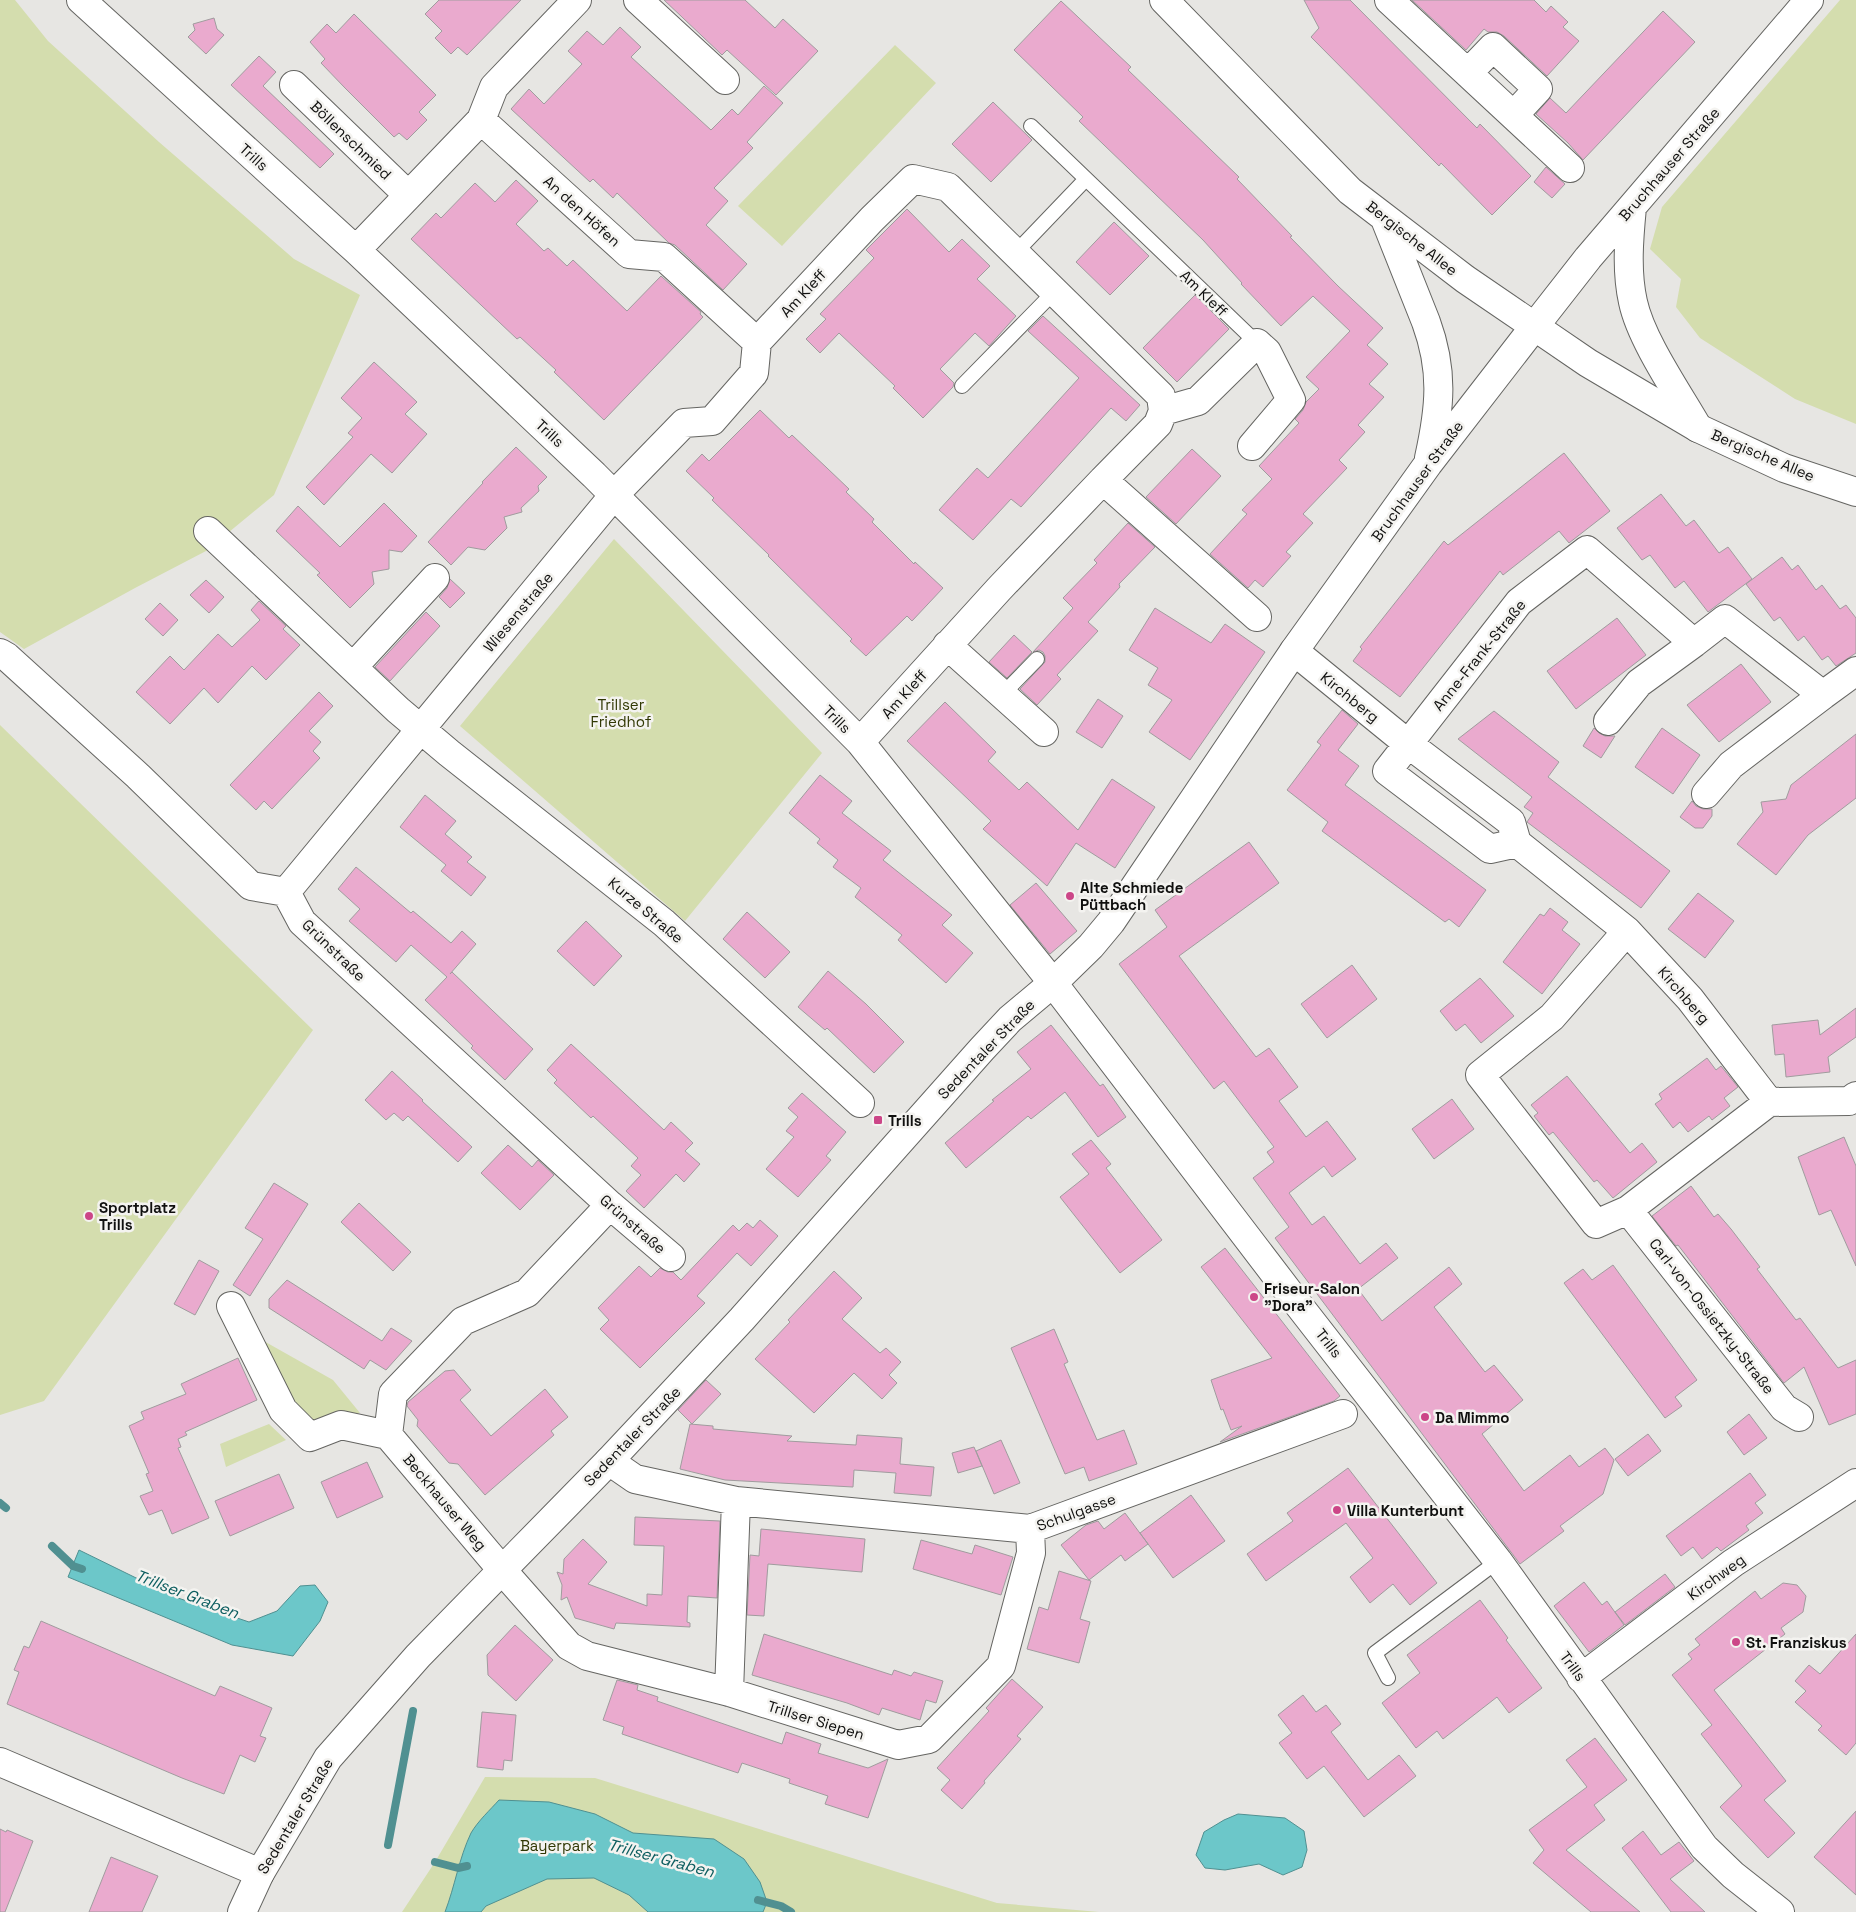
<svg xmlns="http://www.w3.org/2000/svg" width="1856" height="1912" font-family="'Space Grotesk',sans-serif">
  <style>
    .green { fill: #d4ddae }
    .water { fill: #6cc7c9; stroke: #509091 }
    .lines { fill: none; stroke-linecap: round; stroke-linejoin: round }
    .stream { stroke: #509091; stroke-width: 8 }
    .building { fill: #eaaace; stroke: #a09c9e }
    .lane-casing { stroke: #656562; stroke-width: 16 }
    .street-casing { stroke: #656562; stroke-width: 30 }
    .secondary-casing { stroke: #656562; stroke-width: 30 }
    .lane { stroke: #fff; stroke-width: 14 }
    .street { stroke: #fff; stroke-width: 28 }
    .secondary { stroke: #fff; stroke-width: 28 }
    .poi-dot { fill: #cc4688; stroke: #f4f3f0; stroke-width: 2 }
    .labels { text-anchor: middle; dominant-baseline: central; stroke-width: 5; stroke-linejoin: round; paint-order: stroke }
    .street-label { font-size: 15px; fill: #10100f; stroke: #f4f3f0 }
    .park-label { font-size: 15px; fill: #313804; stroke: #f4f3f0 }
    .poi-label { font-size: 15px; font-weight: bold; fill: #10100f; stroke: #f4f3f0; text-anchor: start }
    .water-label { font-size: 16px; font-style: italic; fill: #0c5d5f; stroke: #f4f3f0 }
  </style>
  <rect width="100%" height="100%" fill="#e7e6e3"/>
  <path class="green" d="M0,0H15L48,41L159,142L294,259L360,295L274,495L206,551L135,588L24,649L0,632Z
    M1840,0H1856V424L1795,399L1700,338L1676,307L1681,279L1650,249L1662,207Z
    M895,45L936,83L782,246L738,206Z
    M614,539L822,753L685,921L460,726Z
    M0,725L313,1030L44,1401L0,1415Z
    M262,1340L333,1380L360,1413L306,1426Z
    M269,1424L286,1440L226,1467L220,1444Z
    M485,1777L595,1778L997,1903L1099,1912H402L435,1862Z"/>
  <path class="water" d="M79,1550L175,1597L249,1622L277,1611L300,1586L315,1585L328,1602L320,1621L293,1656L232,1645L68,1577Z
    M499,1800L549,1802L595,1814L633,1833L714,1839L744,1859L760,1882L767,1902L763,1912H648L629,1895L594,1878L547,1879L486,1906L481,1912H445C455,1886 459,1858 471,1833C478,1821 490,1810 499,1800Z
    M1238,1814L1285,1818L1304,1831L1307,1850L1302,1867L1283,1875L1259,1864L1225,1870L1205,1868L1196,1855L1204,1832L1224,1820Z"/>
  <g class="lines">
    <path class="stream" d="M0,1503L6,1508
      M52,1546L73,1566L82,1569
      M388,1845L413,1711
      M435,1862L458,1868L467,1866
      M758,1900L781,1906L791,1912"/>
  </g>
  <path class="building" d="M439,0H521L467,55L458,47L451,54L435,38L442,31L425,14Z
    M664,0H745L775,28L783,19L818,51L776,95L727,50L722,55Z
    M1304,0H1350L1477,128L1480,124L1531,176L1492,215L1441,163L1439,166L1311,37L1319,28Z
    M1412,0H1534L1546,12L1551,6L1568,22L1563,27L1579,41L1547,76L1504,36L1497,32H1488L1484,29L1466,50Z
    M1061,1L1131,67L1128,70L1239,177L1237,179L1292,236L1290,237L1338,286L1383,328L1367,345L1388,364L1369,384L1384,397L1358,425L1365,432L1339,460L1347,468L1303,514L1313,523L1286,552L1291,556L1263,587L1255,580L1248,588L1210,554L1247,514L1242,510L1272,479L1259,466L1299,423L1295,419L1303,410L1306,402L1319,389L1306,377L1350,331L1313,296L1281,326L1241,284L1242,283L1203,240L1079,121L1083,117L1014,50Z
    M1663,11L1695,42L1583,160L1568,143L1536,114L1550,98L1566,113Z
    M354,14L436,95L419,112L427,120L407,140L399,133L394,137L345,88L321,63L325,59L310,42L327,24L336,33Z
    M214,18L217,29L224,35L206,54L188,37L195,30L193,24Z
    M620,27L641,47L631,57L711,130L732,109L738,115L764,86L783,103L747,142L753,148L714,188L728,201L706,225L747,264L723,290L675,245L669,243L617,193L613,198L593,179L590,182L511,109L529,89L544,104L582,64L568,51L587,31L603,45Z
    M259,56L276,72L263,86L334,154L320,168L231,85Z
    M993,102L1032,140L991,182L952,144Z
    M1546,167L1565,184L1552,198L1534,182Z
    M516,180L538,201L516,224L544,251L548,248L567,266L573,260L627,311L661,276L701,312L700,314L703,317L604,420L554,372L556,370L520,337L517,339L411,239L436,213L441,218L475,183L495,202Z
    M907,209L949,252L962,239L990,266L977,279L1016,316L989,346L975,333L940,369L954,383L953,387L923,418L893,388L895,386L839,333L820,353L806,339L826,319L820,314L874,258L866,250Z
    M1114,222L1149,256L1110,295L1076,262Z
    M1195,295L1229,329L1177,382L1143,348Z
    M1043,316L1140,405L1126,421L1111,408L1021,507L1011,499L973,540L939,510L977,468L988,478L1079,378L1028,331Z
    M374,362L417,402L405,414L427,434L392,473L371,454L324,505L306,487L353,437L348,433L362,418L341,398Z
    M760,410L789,438L792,435L827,468L849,489L846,492L874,519L872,522L914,564L915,562L943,588L912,621L907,616L866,656L850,641L852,639L768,556L769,555L712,500L714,498L686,471L702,454L709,461Z
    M516,447L547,477L538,486L539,491L521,508L522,512L504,517L507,528L485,550L468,547L451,565L428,542L483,483L482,482Z
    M1192,449L1221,476L1176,524L1146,497Z
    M1564,453L1610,511L1569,543L1559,531L1503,575L1500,571L1400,697L1353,661L1362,649L1360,647L1444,541L1448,545Z
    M1661,494L1686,526L1694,520L1719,553L1728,547L1752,579L1708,612L1684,581L1675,588L1650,555L1642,560L1617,528Z
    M384,503L417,536L402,552L389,550V569L372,572L374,584L350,608L317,575L320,573L276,531L298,506L340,547Z
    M1128,523L1155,547L1119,584L1120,587L1088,622L1098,631L1057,675L1061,679L1037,705L1020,689L1045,662V656L1043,652L1039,650L1033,652L1073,608L1063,598L1097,563L1094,560Z
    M1782,557L1792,570L1798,565L1816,590L1822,585L1840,609L1846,605L1856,618V653L1836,666L1828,656L1822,660L1804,636L1798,641L1780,617L1774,621L1746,584Z
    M450,579L465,593L450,608L439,597L447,588Z
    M206,580L224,597L209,613L190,595Z
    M259,601L286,626L283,629L300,645L266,680L252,666L218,703L204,688L170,724L136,692L170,656L184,670L218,634L232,647L260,620L251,610Z
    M160,603L178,620L163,636L145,619Z
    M1155,608L1211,643L1225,624L1265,652L1190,760L1149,732L1172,700L1148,685L1158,668L1129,650Z
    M426,612L440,626L390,681L375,667Z
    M1617,618L1646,655L1576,709L1547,671Z
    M1014,635L1032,652L1007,678L989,662Z
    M1741,664L1771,702L1719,742L1687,705Z
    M319,692L333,706L309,731L321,742L313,751L320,758L272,809L264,801L256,810L230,785Z
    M1098,699L1123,716L1102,748L1076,732Z
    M945,702L996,752L988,761L1019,790L1027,782L1078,830L1112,779L1155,807L1115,868L1076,843L1047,886L983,829L991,821L907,741Z
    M1342,710L1358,724L1338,750L1359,766L1345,785L1486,890L1459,927L1449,919L1445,922L1322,831L1328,822L1287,790L1321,745L1317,742Z
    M1494,711L1559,762L1548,777L1670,871L1641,908L1527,822L1533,813L1524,807L1532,797L1458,739Z
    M1594,728L1599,733L1605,736H1615L1601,758L1583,746Z
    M1662,728L1700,755L1673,794L1635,767Z
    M1856,734V798L1808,835L1776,875L1737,844L1763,812L1761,802L1786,799L1791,785Z
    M820,775L852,801L842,813L891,851L883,860L952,915L942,925L973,953L946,983L898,940L902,935L855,897L861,888L833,867L838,860L817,843L820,839L789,813Z
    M425,795L456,821L445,834L472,857L467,862L486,877L471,896L441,871L446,865L400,827Z
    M1692,801L1696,806L1703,809H1712V816L1703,828H1695L1680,817Z
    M1249,842L1279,883L1179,956L1256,1057L1269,1048L1298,1087L1279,1101L1306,1137L1327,1121L1356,1159L1332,1177L1324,1166L1289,1193L1312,1225L1324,1216L1360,1264L1386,1243L1398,1258L1358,1289L1382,1321L1449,1267L1462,1284L1434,1307L1485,1372L1494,1365L1523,1400L1482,1434L1524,1491L1570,1455L1579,1467L1605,1448L1614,1460L1603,1494L1560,1526L1564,1531L1520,1564L1275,1238L1289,1227L1253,1178L1274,1162L1267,1152L1274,1147L1224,1081L1214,1089L1119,964L1167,927L1155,910Z
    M356,867L411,913L413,911L451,943L462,931L476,944L450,974L452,972L533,1049L505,1080L471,1048L473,1046L425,1000L447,977L411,945L396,962L349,921L360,909L338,889Z
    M1036,883L1077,931L1050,954L1010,905Z
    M1698,893L1734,921L1705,958L1668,929Z
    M1550,908L1568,922L1562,930L1580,944L1542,994L1503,962L1540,914L1544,916Z
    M747,912L790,952L765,978L723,939Z
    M586,921L622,956L594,986L557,951Z
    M1352,965L1377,999L1327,1038L1301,1004Z
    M828,971L866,1004L904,1042L874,1073L827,1028L825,1030L798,1007Z
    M1480,978L1514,1016L1481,1043L1465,1024L1456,1031L1440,1011Z
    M1856,1008V1037L1828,1057L1830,1072L1786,1077L1784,1054L1775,1055L1772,1025L1818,1020L1820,1035Z
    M1051,1025L1100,1086L1103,1084L1126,1117L1098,1137L1065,1092L1031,1119L1028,1116L966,1168L945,1143L994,1101L992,1100L1031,1069L1017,1052Z
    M571,1044L664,1130L671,1122L693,1143L685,1151L700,1164L684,1182L676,1174L644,1208L626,1191L641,1175L631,1166L638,1158L593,1116L591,1118L554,1083L557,1080L547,1070Z
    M1707,1058L1716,1070L1721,1066L1738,1087L1724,1098L1730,1106L1712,1120L1709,1116L1688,1132L1680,1122L1673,1128L1655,1104L1662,1099L1659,1094Z
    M392,1071L423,1100L422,1101L472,1147L458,1162L408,1116L403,1121L394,1113L386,1120L365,1100Z
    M1567,1076L1630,1153L1642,1143L1657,1162L1613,1198L1597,1180L1594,1182L1553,1132L1549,1135L1534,1116L1538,1113L1531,1105Z
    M802,1093L846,1132L826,1156L831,1160L798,1197L766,1169L794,1137L786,1131L798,1117L788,1108Z
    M1452,1099L1474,1129L1434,1159L1412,1129Z
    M1844,1137L1856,1166V1266L1831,1210L1819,1215L1798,1157Z
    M1091,1140L1111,1164L1106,1168L1162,1240L1120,1273L1060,1197L1089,1174L1072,1154Z
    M508,1145L532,1167L538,1160L554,1175L520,1210L481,1173Z
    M274,1183L308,1204L250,1296L233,1285L263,1239L245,1228Z
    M1691,1186L1714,1217L1718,1214L1731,1229L1760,1267L1757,1269L1796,1320L1800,1318L1838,1368L1856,1360V1414L1829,1425L1804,1367L1784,1383L1678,1245L1676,1246L1652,1216Z
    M359,1203L411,1252L393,1271L341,1222Z
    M760,1220L778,1236L751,1266L737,1253L697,1296L705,1303L640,1368L600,1329L609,1320L598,1308L639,1266L651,1277L660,1268L668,1272H673L681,1280L733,1225L739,1231L747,1223L753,1228Z
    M1225,1248L1340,1396L1334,1401L1220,1442L1242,1426L1231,1430L1223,1409L1221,1410L1211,1380L1272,1358L1201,1267Z
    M199,1260L219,1271L195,1315L174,1304Z
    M1613,1265L1697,1380L1675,1397L1682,1406L1665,1418L1564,1283L1583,1269L1592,1280Z
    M834,1271L862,1298L842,1319L880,1353L886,1348L901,1362L889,1375L897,1383L882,1399L854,1373L814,1413L755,1359L790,1322L788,1320Z
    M287,1280L382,1341L391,1328L412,1341L386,1370L370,1360L364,1369L269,1308V1299Z
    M1054,1329L1068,1362L1064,1364L1097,1440L1124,1430L1137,1464L1089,1481L1084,1467L1065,1474L1011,1348Z
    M238,1358L257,1400L185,1432L187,1435L178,1439L181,1447L178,1448L209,1518L172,1534L162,1510L149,1515L140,1496L153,1491L146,1474L149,1473L129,1426L144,1419L141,1412L186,1394L181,1384Z
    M454,1370L471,1390L460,1400L491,1436L545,1389L568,1417L551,1431L554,1435L485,1495L458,1464L449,1463L417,1426L418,1420L407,1406L408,1402L445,1371Z
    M706,1380L721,1394L692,1424L678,1410Z
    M1749,1414L1767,1438L1744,1455L1727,1432Z
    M690,1424L713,1426V1429L792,1436L787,1441L856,1445L857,1435L902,1438L900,1464L934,1467L931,1496L894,1493L896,1473L854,1470L853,1487L725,1480L680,1469Z
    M1648,1434L1661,1451L1628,1476L1615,1459Z
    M1001,1440L1020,1483L994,1494L976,1451Z
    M974,1447L982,1466L958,1473L952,1453Z
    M367,1462L383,1497L337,1518L321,1482Z
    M1348,1468L1437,1583L1410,1605L1393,1584L1370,1603L1350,1577L1373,1558L1346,1523L1266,1581L1247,1554L1293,1521L1287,1513Z
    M1750,1473L1766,1495L1755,1503L1763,1513L1746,1526L1749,1530L1721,1551L1717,1547L1702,1559L1693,1547L1681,1556L1666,1536Z
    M279,1474L294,1508L230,1536L215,1501Z
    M1191,1495L1225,1541L1173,1578L1140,1533Z
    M1125,1513L1148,1544L1125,1561L1121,1555L1089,1580L1061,1545L1086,1525L1098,1521L1104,1529Z
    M635,1517L720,1521L717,1598L688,1596L687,1622L690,1623V1627L616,1623L614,1629L575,1618L567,1597L561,1600L562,1585L557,1572L563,1574L564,1559L583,1539L607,1562L588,1584L647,1606V1594L662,1595L664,1546L634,1545Z
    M761,1529L865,1539L862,1572L768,1564L764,1616L747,1615L750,1555L759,1556Z
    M921,1540L972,1554L975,1545L1013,1557L1001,1595L913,1569Z
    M1059,1571L1091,1581L1080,1619L1090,1622L1079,1663L1027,1649L1039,1607L1048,1610Z
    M1665,1574L1675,1587L1625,1625L1615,1612Z
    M1584,1582L1602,1605L1607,1601L1624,1625L1589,1652L1554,1606Z
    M1783,1583L1797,1585L1806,1596L1803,1612L1781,1628L1785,1634L1714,1690L1786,1781L1764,1800L1795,1833L1768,1858L1720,1807L1742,1786L1701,1734L1712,1725L1672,1675L1692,1659L1688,1654L1700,1645L1695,1639L1755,1591L1761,1599Z
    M1480,1600L1508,1638L1506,1640L1542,1688L1509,1713L1497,1697L1443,1739L1437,1731L1416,1748L1382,1703L1420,1673L1407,1655Z
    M41,1621L215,1696L220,1686L272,1708L260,1736L266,1738L255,1762L240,1755L224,1794L182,1778L7,1704L19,1672L14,1670L24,1646L29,1648Z
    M515,1625L553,1660L516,1701L488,1675L487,1655Z
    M764,1634L892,1675L894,1670L911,1676L914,1672L943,1681L936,1703L926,1700L920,1720L882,1708L879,1715L847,1703L752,1675Z
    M1856,1634V1743L1846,1755L1818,1730L1822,1726L1795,1702L1806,1691L1795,1681L1809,1665L1820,1674Z
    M1012,1679L1043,1707L1017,1736L1021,1739L984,1781L985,1783L962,1809L941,1790L950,1780L937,1768L989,1711L986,1708Z
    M617,1680L638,1685L637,1690L658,1697L657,1701L782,1744L786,1732L821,1744L818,1753L868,1768L888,1759L868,1818L825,1804L828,1796L789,1783L790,1779L742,1763L738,1773L622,1734L624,1727L603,1720Z
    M1303,1695L1316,1712L1326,1705L1341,1724L1331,1732L1368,1780L1399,1755L1416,1776L1364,1817L1324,1766L1307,1779L1279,1743L1292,1733L1278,1715Z
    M482,1712L516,1715L512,1761L504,1760L503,1770L477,1767Z
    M1595,1738L1627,1780L1594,1805L1605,1820L1566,1850L1640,1912H1591L1533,1863L1544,1850L1529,1830L1587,1787L1566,1760Z
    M1856,1811V1895L1814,1857Z
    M0,1829L6,1832L7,1830L33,1841L5,1912H0Z
    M1643,1831L1661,1855L1679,1842L1694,1861L1670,1879L1705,1912H1671L1622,1848Z
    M111,1857L158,1876L142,1912H89Z"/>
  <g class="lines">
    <g class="lane-casing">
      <path id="lane" d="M1031,126L1257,343
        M1016,252L1085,180
        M962,386L1055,291
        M1002,695L1037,659
        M1388,1678L1375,1653L1498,1561"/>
    </g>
    <g class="street-casing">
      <path id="street" d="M81,0L356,250L594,475L860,742L1053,983L1294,1299L1498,1561L1704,1847L1733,1875L1780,1912
        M638,0L725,80
        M1389,0L1570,168
        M1468,73L1493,47L1538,89L1514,115
        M294,85L408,195
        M481,120L629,254L664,257L757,342
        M1632,207C1629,238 1626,271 1633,302C1641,340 1678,393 1698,428
        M356,250L481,120L494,87L577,0
        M1534,327L1588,258L1809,0
        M1163,411L1198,401L1257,343L1267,352L1291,400L1252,446
        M208,531L398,710L449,753L664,923L860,1103
        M947,645L1044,732
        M1294,651L1407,743L1511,822L1517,843L1627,931L1690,999L1769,1102L1849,1101L1856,1096
        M0,653L7,657L138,776L251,886L286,892L302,922L610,1205L671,1257
        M353,667L435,578
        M1608,721L1639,683L1694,643
        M860,742L999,589L1103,480L1257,617
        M1706,794L1731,765L1823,695
        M1517,843L1490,849L1387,771L1519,602L1587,550L1694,643L1725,619L1823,695L1856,671
        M286,892L614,495L684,423L712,421L754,373L757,342L872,219L913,179L948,187L1161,396L1163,411L1158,424L1103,480
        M1627,931L1552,1017L1480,1075L1596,1224L1628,1210L1784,1408L1799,1417
        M1628,1210L1769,1102
        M231,1306L283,1410L310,1437L341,1425L388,1435L502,1570L569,1646L587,1656L729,1692L898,1745L929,1739L1001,1666L1031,1553L1030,1529
        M388,1435L393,1394L463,1321L527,1293L610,1205
        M609,1461L635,1479L736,1501L1030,1529L1343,1414
        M1581,1678L1733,1563L1856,1483
        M729,1692L736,1501
        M0,1762L260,1873"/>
    </g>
    <g class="secondary-casing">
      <path id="secondary" d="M1164,0L1350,191L1465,279L1588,363L1698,428L1784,468L1856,492
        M1385,219L1426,322C1444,371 1440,408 1429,458
        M242,1912L260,1873L328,1758L418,1656L609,1461L742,1319L982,1049L1010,1019L1053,983L1091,946L1111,922L1294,651L1428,464L1534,327"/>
    </g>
    <use href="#lane" class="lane"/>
    <use href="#street" class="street"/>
    <use href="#secondary" class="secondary"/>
  </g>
  <g class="poi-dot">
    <circle cx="1070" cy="896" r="5"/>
    <rect x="873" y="1115" width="10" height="10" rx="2.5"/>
    <circle cx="89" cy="1216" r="5"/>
    <circle cx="1254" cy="1297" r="5"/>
    <circle cx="1425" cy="1417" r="5"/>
    <circle cx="1337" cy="1510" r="5"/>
    <circle cx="1736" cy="1642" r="5"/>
  </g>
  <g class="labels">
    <g class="street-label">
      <text transform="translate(351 140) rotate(44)">Böllenschmied</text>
      <text transform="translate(254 157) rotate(42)">Trills</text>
      <text transform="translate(1669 164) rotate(-49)">Bruchhauser Straße</text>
      <text transform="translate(582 211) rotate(42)">An den Höfen</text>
      <text transform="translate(1412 238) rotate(38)">Bergische Allee</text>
      <text transform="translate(803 293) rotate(-47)">Am Kleff</text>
      <text transform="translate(1204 293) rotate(44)">Am Kleff</text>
      <text transform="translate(550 433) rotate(43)">Trills</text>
      <text transform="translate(1763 455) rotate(23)">Bergische Allee</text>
      <text transform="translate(1417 481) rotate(-54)">Bruchhauser Straße</text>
      <text transform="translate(518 612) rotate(-50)">Wiesenstraße</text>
      <text transform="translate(1479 655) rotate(-51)">Anne-Frank-Straße</text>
      <text transform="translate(904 694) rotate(-48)">Am Kleff</text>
      <text transform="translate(1350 697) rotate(39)">Kirchberg</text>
      <text transform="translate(837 719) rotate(45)">Trills</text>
      <text transform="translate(646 910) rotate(40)">Kurze Straße</text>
      <text transform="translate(334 950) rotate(44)">Grünstraße</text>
      <text transform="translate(1684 995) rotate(49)">Kirchberg</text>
      <text transform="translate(986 1049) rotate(-46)">Sedentaler Straße</text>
      <text transform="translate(633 1224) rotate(41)">Grünstraße</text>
      <text transform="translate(1712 1316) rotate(52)">Carl-von-Ossietzky-Straße</text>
      <text transform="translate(1329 1343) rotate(52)">Trills</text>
      <text transform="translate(632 1436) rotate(-46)">Sedentaler Straße</text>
      <text transform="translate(445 1502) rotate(50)">Beckhauser Weg</text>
      <text transform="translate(1076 1512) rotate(-20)">Schulgasse</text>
      <text transform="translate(1716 1577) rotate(-36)">Kirchweg</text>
      <text transform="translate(1573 1666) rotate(54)">Trills</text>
      <text transform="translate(816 1720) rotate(17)">Trillser Siepen</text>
      <text transform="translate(295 1816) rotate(-59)">Sedentaler Straße</text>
    </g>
    <g class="park-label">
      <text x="621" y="704">Trillser<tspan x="621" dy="17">Friedhof</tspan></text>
      <text x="557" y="1845">Bayerpark</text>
    </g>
    <g class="poi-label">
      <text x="1080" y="887">Alte Schmiede<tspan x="1080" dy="17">Püttbach</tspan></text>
      <text x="888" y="1120">Trills</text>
      <text x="99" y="1207">Sportplatz<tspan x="99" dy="17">Trills</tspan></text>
      <text x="1264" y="1288">Friseur-Salon<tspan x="1264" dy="17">"Dora"</tspan></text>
      <text x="1435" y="1417">Da Mimmo</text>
      <text x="1347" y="1510">Villa Kunterbunt</text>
      <text x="1746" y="1642">St. Franziskus</text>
    </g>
    <g class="water-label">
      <text transform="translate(187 1594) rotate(21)">Trillser Graben</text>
      <text transform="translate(661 1858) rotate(15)">Trillser Graben</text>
    </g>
  </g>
</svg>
